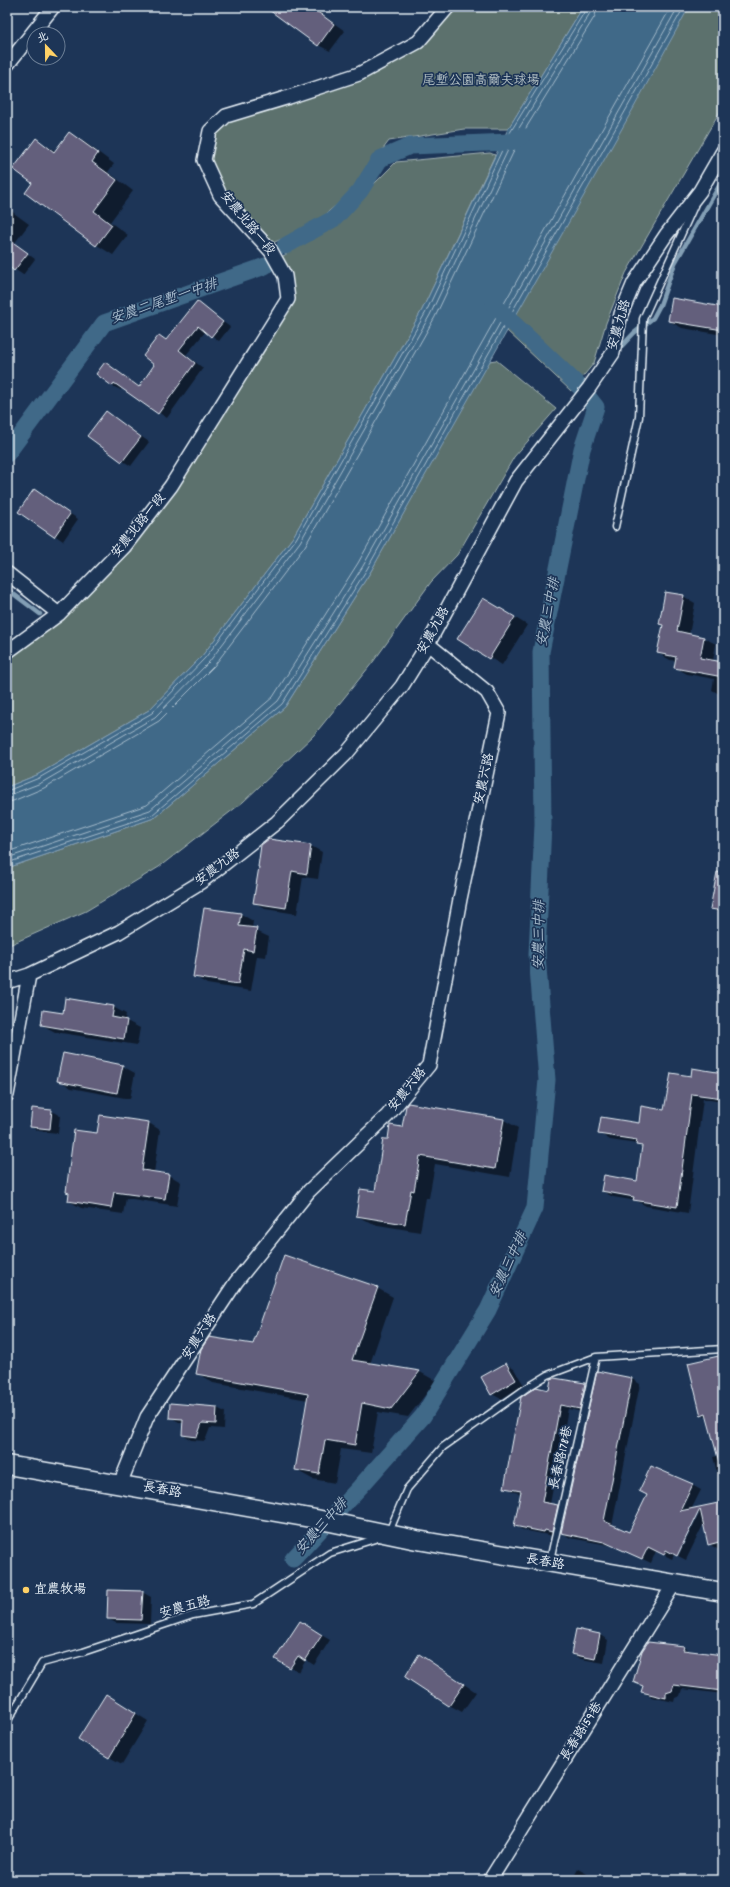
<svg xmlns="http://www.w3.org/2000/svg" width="730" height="1887" font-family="Dekko,'LXGW WenKai TC',sans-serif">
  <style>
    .green { fill: #5b716d; stroke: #a2b1b2 }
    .water { fill: #406988; stroke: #839fb5 }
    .shadow { fill: #0007; fill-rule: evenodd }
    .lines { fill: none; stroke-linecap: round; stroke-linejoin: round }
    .shore { stroke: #a5bbcb; stroke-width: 1 }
    .stream { stroke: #839fb5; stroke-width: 4.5 }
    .canal { stroke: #406988; stroke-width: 17 }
    .building { fill: #635f7c; stroke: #e8f1f8 }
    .lane-casing { stroke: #e8f1f8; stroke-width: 9 }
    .street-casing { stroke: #e8f1f8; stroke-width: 16 }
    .secondary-casing { stroke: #e8f1f8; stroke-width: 21 }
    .lane { stroke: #1d3557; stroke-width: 6 }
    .street { stroke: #1d3557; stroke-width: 13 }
    .secondary { stroke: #1d3557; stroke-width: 18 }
    .poi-dot { fill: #ffd166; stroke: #1d3557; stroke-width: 1.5 }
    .labels { text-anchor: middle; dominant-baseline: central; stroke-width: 3.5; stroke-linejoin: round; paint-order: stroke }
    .park-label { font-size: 13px; fill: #b7c4c7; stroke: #1d3557 }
    .street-label { font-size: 13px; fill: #e8f1f8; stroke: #1d3557 }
    .poi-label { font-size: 13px; fill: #e8f1f8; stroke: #1d3557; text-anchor: start }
    .water-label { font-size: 14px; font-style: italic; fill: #adc1d1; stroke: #1d3557 }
  </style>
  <rect width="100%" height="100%" fill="#1d3557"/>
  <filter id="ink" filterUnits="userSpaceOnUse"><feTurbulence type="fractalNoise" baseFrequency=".025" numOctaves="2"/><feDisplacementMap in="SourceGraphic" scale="8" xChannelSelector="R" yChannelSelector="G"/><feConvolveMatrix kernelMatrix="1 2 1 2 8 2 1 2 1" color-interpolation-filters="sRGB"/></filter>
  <g filter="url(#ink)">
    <path class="green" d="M448,7H583L508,129H464L389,141C367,170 345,202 314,223C299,232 281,239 266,246L220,195L204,160L210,131L226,116L289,97L418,42Z
      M688,7H723V106L626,273L606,323L594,363L571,391L506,330Z
      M490,153L495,155L422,310L293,537L202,656L149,710L37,775L7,787V652L124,548L288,299L276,260L318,236L355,208L370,188L396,162Z
      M496,360L556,409L514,457L457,555L431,582L373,662L314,735L243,802L159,867L86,911L7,946V868L154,818L285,707L371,571L489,361Z"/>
    <path class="water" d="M583,7H689L633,109L371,571L285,707L154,818L7,868V787L37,775L149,710L202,656L293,537L422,310L508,129Z"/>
    <path class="shadow" d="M275,7H326L321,14L345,31L330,51L318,45Z
      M69,133L86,143L114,164L108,172L133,191L110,222L128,235L113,255L97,245L34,182L36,140L56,151Z
      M7,208L29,224L14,244L35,259L23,275L7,264Z
      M197,303L230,327L219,341L206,331L186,355L203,368L167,418L122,388L121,390L112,386L106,363L140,387L156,364L159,336L167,340Z
      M723,308V335L682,328L669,321Z
      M107,412L149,442L131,466L123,461Z
      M42,495L78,519L63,541L19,511Z
      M683,596L695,603L689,635L704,638L716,644L713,661L723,663V696L712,690L714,679L687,674L675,667L676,661L670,660L658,653L663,626L660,624Z
      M496,606L527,625L502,665L458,639Z
      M723,609V636L719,634Z
      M269,840L311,846L322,852L318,879L303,877L297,914L265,909L254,902L260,867Z
      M720,865L723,866V915L711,908Z
      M241,914L253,921L252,929L269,937L266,957L257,956L251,991L207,984L194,976Z
      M113,1007L126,1014L125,1020L140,1028L137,1045L55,1032L42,1025L63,1015Z
      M122,1066L135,1073L130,1099L71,1088L59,1080Z
      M723,1074V1102L703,1099L688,1213L646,1206L637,1201L613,1197L602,1191L637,1182L643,1148L637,1144L610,1140L599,1133L640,1124L665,1111L692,1077Z
      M52,1111L60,1116L58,1133L39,1131L31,1127Z
      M504,1120L518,1128L510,1177L435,1164L429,1198H426L420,1232L372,1224L357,1216L376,1192L389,1141L403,1128Z
      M149,1123L160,1130L154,1173L169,1175L181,1182L177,1206L126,1198L123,1214L81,1208L69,1201L70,1194L67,1192L98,1134Z
      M377,1288L393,1297L370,1364L420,1372L436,1381L408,1417L378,1412L371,1453L341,1449L335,1483L312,1479L296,1470L308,1400L213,1383L197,1373Z
      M723,1356V1495L713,1457L718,1456L709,1419L702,1415Z
      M506,1364L514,1369L524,1385L501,1399L492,1394Z
      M598,1373L632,1379L640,1384L612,1526L629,1534L692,1485L701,1490L691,1510L723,1503V1548L717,1549L709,1544L704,1523L686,1560L678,1556L699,1514H696L672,1559L656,1551L651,1563L614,1546L570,1538L561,1532L560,1536L553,1534V1536L523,1530L515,1526L521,1493L514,1492L506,1487L554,1379L585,1384L594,1390ZM568,1409L589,1413L567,1511L558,1506L550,1504Z
      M217,1408L225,1412L224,1429L210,1428L205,1441L191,1440L183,1435L184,1423L179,1422L170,1417Z
      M142,1592L151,1597L150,1624L116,1623L108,1619Z
      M308,1627L330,1640L314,1665L306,1660L299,1672L276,1658Z
      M577,1631L600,1635L608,1640L604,1663L581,1659L572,1654Z
      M683,1647L692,1652L723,1656V1694L682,1689L680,1696L675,1698L674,1702L651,1697L643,1692L644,1687L634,1681Z
      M432,1663L476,1692L462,1712L449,1705Z
      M119,1703L148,1721L122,1764L109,1757Z
      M578,1869L587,1874L597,1880H572Z"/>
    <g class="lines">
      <path class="shore" d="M7,791L39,778L152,713L205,658L296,539L426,312L511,131L585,11L586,7
        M7,796L41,783L155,717L209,662L300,542L430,315L516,133L590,13L591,7
        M7,802L13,801L44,788L159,721L214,666L305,546L435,317L521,136L595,16L597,7
        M7,852L147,805L273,697L358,563L671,7
        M7,858L150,810L278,701L363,566L678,7
        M7,863L152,815L282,704L367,569L684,7"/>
      <path class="stream" d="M618,350L634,333L653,318L660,305L675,263L723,179
        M7,589L40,614"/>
      <path class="canal" d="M285,246L335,218L360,191L380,159L410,146L511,142L522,136
        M7,454L104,323L265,266
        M293,1559L360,1487L423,1416L488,1310L535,1208L547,1080L537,955L543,824L541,652L582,449L596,407L581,388L494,305"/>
    </g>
    <path class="building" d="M265,7H311L334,24L318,46Z
      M69,132L98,153L92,162L117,180L94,211L112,225L96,246L25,193L32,183L13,169L36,138L54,152Z
      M7,238L28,253L14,271L7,265Z
      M672,298L723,307V330L668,321Z
      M197,301L223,322L211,337L198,326L179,350L195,363L158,414L114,383L112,386L96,374L105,362L139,387L154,365L143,356L159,335L166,340Z
      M106,411L141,437L122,462L87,436Z
      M34,489L70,514L54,537L18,512Z
      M665,592L684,595L677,631L704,637L700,658L723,662V677L674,668L676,657L657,653L663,625L659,624Z
      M483,598L515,617L489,659L457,639Z
      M269,839L311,845L307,874L292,871L286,908L253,903L259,867H258L261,845Z
      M717,872L723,873V911L710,909Z
      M204,908L241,913L239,926L257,928L253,951L244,949L238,984L193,977Z
      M65,998L114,1006L112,1017L127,1020L124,1039L41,1025L43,1010L63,1013Z
      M63,1053L123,1065L117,1093L57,1081Z
      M692,1068L723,1073V1098L692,1094L677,1207L633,1200L634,1197L601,1191L604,1175L637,1181L642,1146L636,1145L637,1140L598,1134L601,1117L639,1123L641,1106L664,1110L671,1073L691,1076Z
      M408,1103L504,1119L495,1169L420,1156L414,1191L411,1190L405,1224L356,1216L360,1189L375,1191L383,1139H388L390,1125L402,1127L406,1106Z
      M32,1108L52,1110L50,1129L30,1127Z
      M100,1115L149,1122L142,1170L169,1174L165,1199L114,1192L111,1208L68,1201L69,1193L66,1192L74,1130L97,1133Z
      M284,1255L378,1287L352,1360L420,1371L391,1409L362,1403L355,1445L325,1440L319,1474L295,1470L308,1394L196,1374L201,1349L209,1337L253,1344Z
      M723,1355V1461L719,1462L706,1414L701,1416L688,1363Z
      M506,1363L516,1380L491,1395L481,1377Z
      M597,1371L632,1378L604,1521L629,1532L647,1495L639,1491L651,1466L693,1484L680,1511L723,1502V1541L708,1545L700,1509L677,1556L666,1550L664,1555L648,1547L642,1559L604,1542L561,1533Z
      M554,1378L585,1383L580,1409L560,1405L542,1502L558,1505L552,1532L545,1530L544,1532L514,1526L521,1491L504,1488L521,1397L536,1387L549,1390L551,1379Z
      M170,1403L217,1407L216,1424L202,1423L197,1437L182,1435L183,1419L169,1418Z
      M108,1590L143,1591L141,1620L107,1619Z
      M300,1621L322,1635L305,1661L298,1656L290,1668L275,1659Z
      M576,1629L600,1634L595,1659L571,1654Z
      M648,1642L684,1646L683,1650L723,1655L722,1691L674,1685L672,1691L666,1693V1698L641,1692L643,1686L633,1682L642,1651Z
      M419,1654L464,1684L449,1706L405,1677Z
      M106,1694L136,1713L109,1758L78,1739Z"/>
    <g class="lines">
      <g class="lane-casing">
        <path id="lane" d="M615,527L639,417L643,319L694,206
          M389,1532L407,1489L443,1447L525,1389L548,1375L596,1357L723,1349
          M550,1560L596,1357
          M7,1722L42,1663L83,1652L193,1615L253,1604L330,1553L378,1538"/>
      </g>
      <g class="street-casing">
        <path id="street" d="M7,65L53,7
          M7,573L59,614
          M7,652L59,614L124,547L171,486L288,299L285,276L271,251L220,195L204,160L210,131L226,116L289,97L359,74L418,42L448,7
          M7,982L29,975L119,932L201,882L277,822L346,754L402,686L428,644L516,481L589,388L613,353L621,314L634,283L666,235L700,191L723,151
          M7,1095L29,975
          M120,1484L147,1417L236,1282L309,1191L387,1116L429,1065L460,899L499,713L487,692L428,644
          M490,1880L674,1584"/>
      </g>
      <g class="secondary-casing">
        <path id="secondary" d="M7,1465L316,1519L417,1540L723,1592"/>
      </g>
      <use href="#lane" class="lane"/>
      <use href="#street" class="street"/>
      <use href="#secondary" class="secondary"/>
    </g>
  </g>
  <circle class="poi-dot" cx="26" cy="1590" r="4"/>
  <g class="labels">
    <g class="park-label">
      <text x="481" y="81">尾塹公園高爾夫球場</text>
    </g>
    <g class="street-label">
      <text transform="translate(247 224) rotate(51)">安農北路一段</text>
      <text transform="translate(620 325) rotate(-74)">安農九路</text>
      <text transform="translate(139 526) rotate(-51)">安農北路一段</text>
      <text transform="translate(434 631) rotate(-61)">安農九路</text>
      <text transform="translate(485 779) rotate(-78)">安農六路</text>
      <text transform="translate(218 868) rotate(-37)">安農九路</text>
      <text transform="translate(408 1090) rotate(-51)">安農六路</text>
      <text transform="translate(200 1337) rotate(-57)">安農六路</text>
      <text transform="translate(562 1458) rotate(-77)">長春路178巷</text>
      <text transform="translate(162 1491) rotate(10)">長春路</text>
      <text transform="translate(545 1563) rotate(10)">長春路</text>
      <text transform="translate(185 1608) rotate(-15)">安農五路</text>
      <text transform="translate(582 1732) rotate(-58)">長春路159巷</text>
    </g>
    <g class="poi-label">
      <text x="34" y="1590">宜農牧場</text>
    </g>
    <g class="water-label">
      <text transform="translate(164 302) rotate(-19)">安農二尾塹一中排</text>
      <text transform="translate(549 612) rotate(-79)">安農三中排</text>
      <text transform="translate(540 935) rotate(-89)">安農三中排</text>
      <text transform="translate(509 1265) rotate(-65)">安農三中排</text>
      <text transform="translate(322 1527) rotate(-48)">安農三中排</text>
    </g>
  </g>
  <rect width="730" height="1887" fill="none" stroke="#1d3557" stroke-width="24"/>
  <rect x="12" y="12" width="706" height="1863" fill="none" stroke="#e8f1f8" stroke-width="1.5" filter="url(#ink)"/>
  <g transform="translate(46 46) rotate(338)"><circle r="19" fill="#1d3557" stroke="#6e8097"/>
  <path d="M0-3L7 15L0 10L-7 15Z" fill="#ffd166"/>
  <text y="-6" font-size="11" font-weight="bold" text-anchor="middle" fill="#e8f1f8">北</text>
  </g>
</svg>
